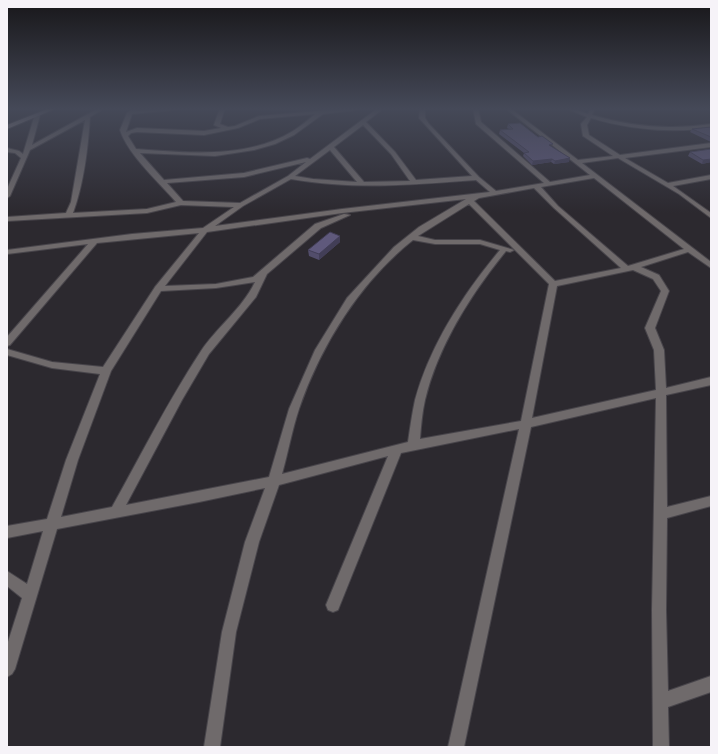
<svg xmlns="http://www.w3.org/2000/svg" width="718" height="754" font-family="'IBM Plex Serif',serif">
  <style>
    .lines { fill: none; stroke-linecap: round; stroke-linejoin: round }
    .street-casing { stroke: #48454b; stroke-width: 2 }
    .secondary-casing { stroke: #48454b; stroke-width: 2 }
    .street { fill: #6f6a6b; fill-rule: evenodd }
    .secondary { fill: #958e8f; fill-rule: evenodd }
    .wall { fill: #524d6b }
    .shaded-wall { fill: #423e57 }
    .building { fill: #5f597c; stroke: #423e57 }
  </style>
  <rect width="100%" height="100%" fill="#2c292f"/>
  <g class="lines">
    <g class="street-casing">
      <path id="street" d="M99,108H105L90,117C88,148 84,183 73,213L147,209L176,202C160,183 128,155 120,130L127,113L134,108L138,109L136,111L193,108L132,114L126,132L137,128L204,131L221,128L214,125L220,108H225L220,124L228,127L235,126L259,116L354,108H372L323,114L294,135L275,144L254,150L215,156L140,153L164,180L244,173L307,158L310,159L378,108H384L366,122L395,152L416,180L472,176L419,118L420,108H425V118L429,124L479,177L496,191L544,183L476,124L473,108H478L481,122L550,182L590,175L505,108H510L578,160L613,156L583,136L581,124L587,117L565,108H571L588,114L591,108H595L592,115C632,127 670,130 711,124V128C670,133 631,130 591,118L587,125L589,135L620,155L711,143V147L625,158L668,183L711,175V179L673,186L711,213V218L679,194L618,158L582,163L711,262V268L688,252L641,267L659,275L669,291L655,328L664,350L666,388L711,377V385L666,395L667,507L711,496V506L667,518L666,610L668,691L711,676V692L668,707L669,747H653L652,610L656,398L531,427L464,747H448L519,429L401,453L338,610L333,612L328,610L326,605L388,456L279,485L259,542L236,632L220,747H204L222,632L245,542L265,488L199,502L57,529L15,669L12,674L7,677V645L22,598L7,586V571L27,584L43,531L7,538V526L47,519L66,460L100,374L52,368L7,355V349L52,362L103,367L155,287L199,233L97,243L10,345L7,346V337L88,244L7,254V250L132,234L203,228L234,207L181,205L147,213L7,221V217L66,213L71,202L85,120L30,150L10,196L7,198V189L21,158L15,153L7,152V148L19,151L23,154L35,114L40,115L32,145ZM315,114C308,120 301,126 293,131C247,159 188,153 136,149L128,136L131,133L137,132L204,135L238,128L260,119ZM363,125L391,154L410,181L364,182L334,147ZM330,150L357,182L313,179L295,176ZM306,162L288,176L240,203L183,201L167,183L244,177ZM594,178L684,249L628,266L558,206L541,187ZM291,179C355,190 411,185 476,180L490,192L342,209L215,226L243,206ZM534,188L554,208L621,268L555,281L474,201L479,198ZM466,199L419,227L394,247L347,298L315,350L289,409L269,477L126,505L182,400L209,354L256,297L267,274L321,228L350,215L344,214L315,224L253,277L216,284L165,286L207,232L342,213ZM469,204L549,284L521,421L420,439C421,426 422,413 425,400C438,346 471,294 506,251L510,252L514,250L480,240H435L418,236ZM413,240L435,244H480L500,250C464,293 430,345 415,400C412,414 410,428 408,442L282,474C288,453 292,430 299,409C321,345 360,282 413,240ZM633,270L653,279L661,291L645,328L654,350L656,390L532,418L557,286ZM255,282C242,309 217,327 201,351C168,401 141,455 112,507L61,517L78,460L111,371L161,291L216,288Z"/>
    </g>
    <g class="secondary-casing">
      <path id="secondary" d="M50,108H57L7,129V125Z"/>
    </g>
    <use href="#street" class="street"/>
    <use href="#secondary" class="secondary"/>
  </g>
  <path class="wall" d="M508,124L552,147L569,162L554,164L551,162L532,165L523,156L524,153L499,134L500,130L509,129L507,128Z
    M711,127V142L690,132L692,129Z
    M711,149V162L702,164L688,156L690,152Z
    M340,236V242L319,260L309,256L308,250Z"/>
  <path class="shaded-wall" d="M570,158L569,162L554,164L555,161Z
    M552,159L551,162L532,165L533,161Z
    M711,159V162L702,164L703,160Z
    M340,236V242L319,260V254Z"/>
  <path class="building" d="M520,123L538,137L542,136L553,144L549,145L570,158L555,161L552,159L533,161L524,153L529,152L500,130L513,129L508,124Z
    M711,127V137L692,129Z
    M711,149V159L703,160L690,152Z
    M330,232L340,236L319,254L308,250Z"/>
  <linearGradient id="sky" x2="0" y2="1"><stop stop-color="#18171a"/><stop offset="0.51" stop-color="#454958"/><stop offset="1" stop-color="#454958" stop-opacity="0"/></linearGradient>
  <rect width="718" height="213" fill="url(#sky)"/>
  <rect width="718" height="754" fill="none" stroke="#f6f3f8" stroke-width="16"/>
</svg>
